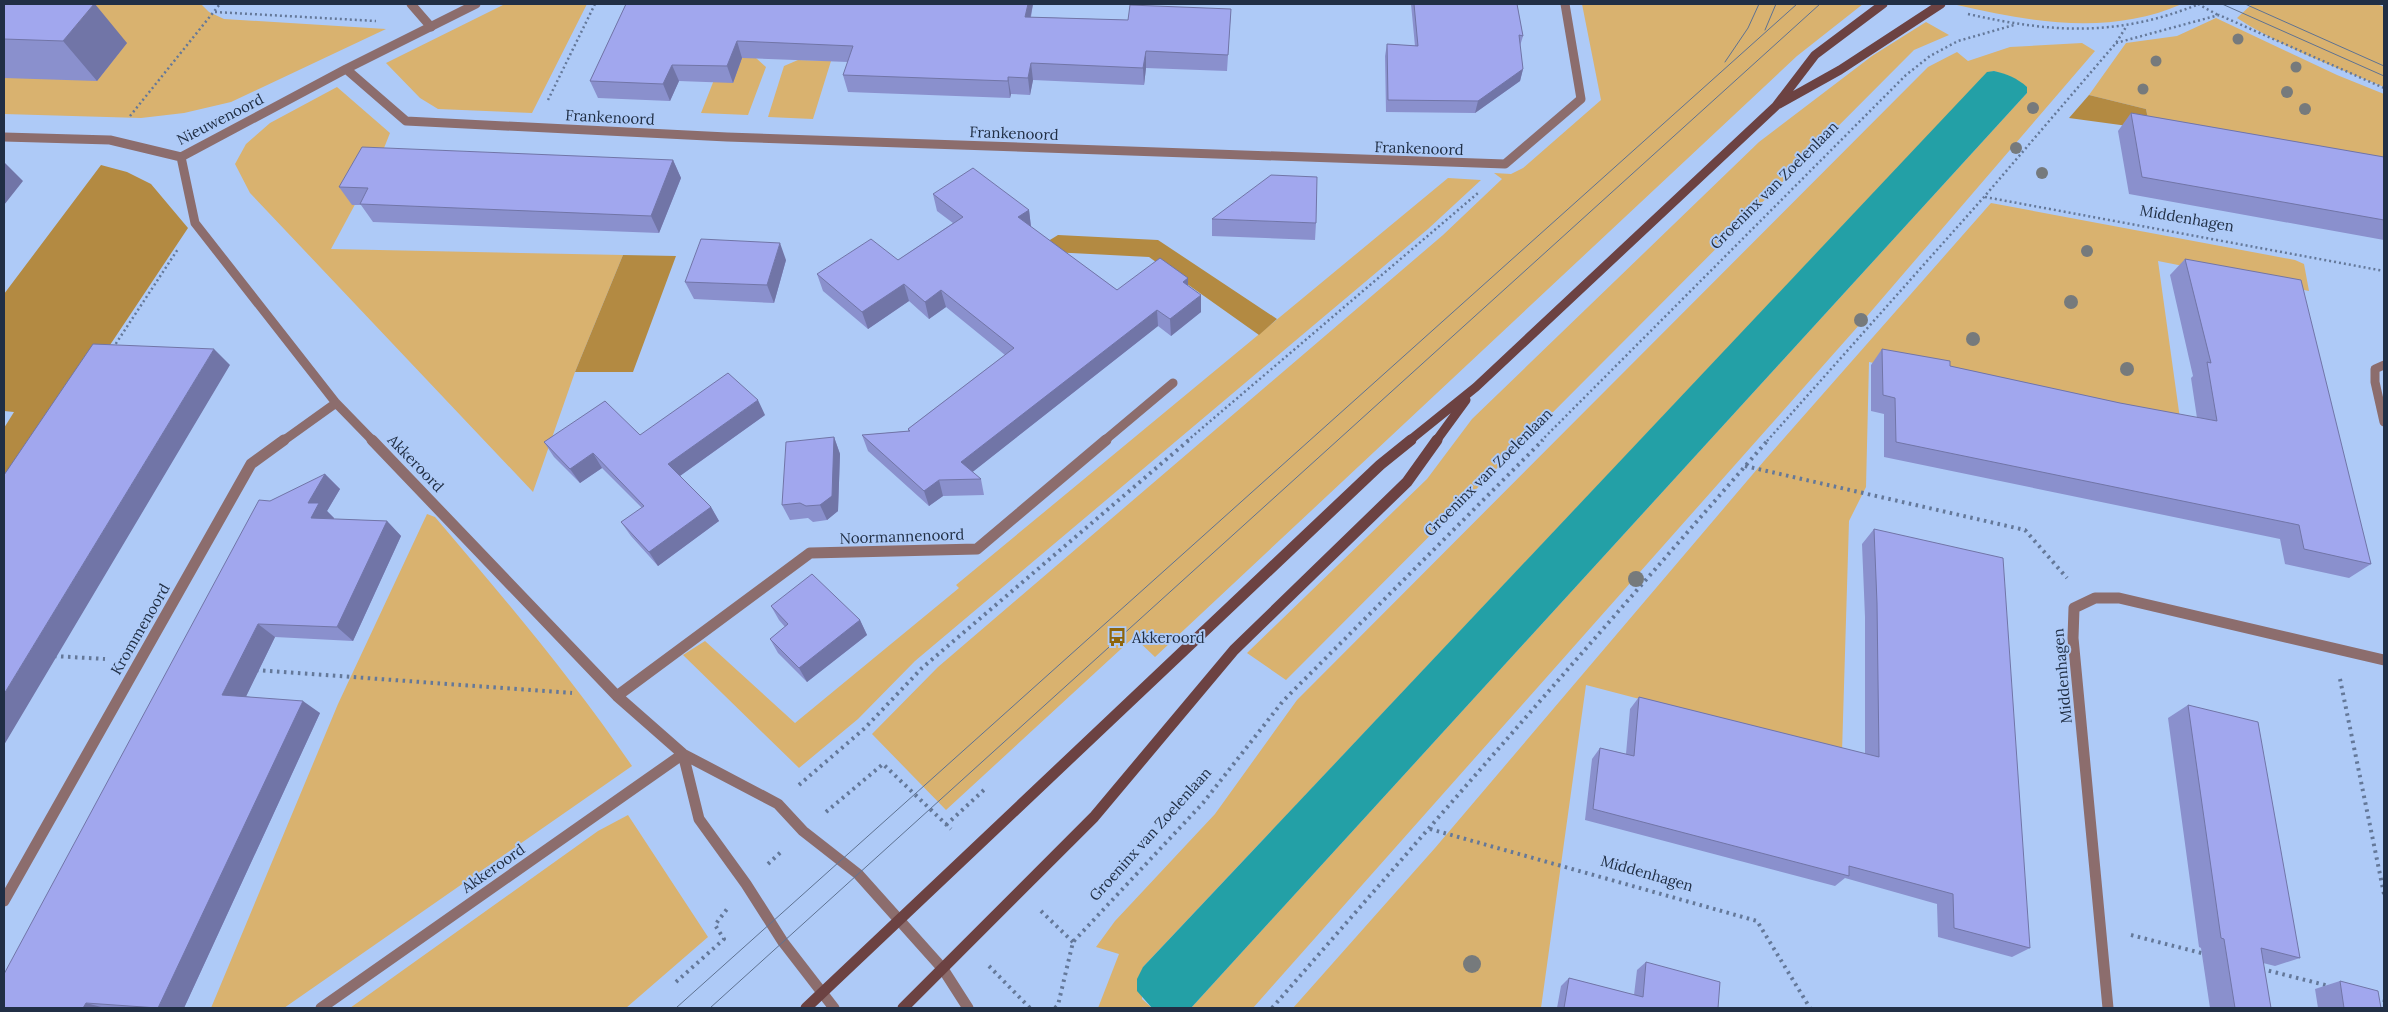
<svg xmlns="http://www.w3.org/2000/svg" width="2388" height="1012" font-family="Lora,serif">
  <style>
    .green { fill: #d9b26f }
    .forest { fill: #b38a42 }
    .water { fill: #23a0a6 }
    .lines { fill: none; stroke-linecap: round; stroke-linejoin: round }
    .path-far1 { stroke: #647899; stroke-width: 2.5; stroke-dasharray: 2 3; stroke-linecap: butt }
    .path { stroke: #647899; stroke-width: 4; stroke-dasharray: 2.5 4.5; stroke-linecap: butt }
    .lane { stroke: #8c6d6d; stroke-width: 9 }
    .street-far1 { stroke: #8c6d6d; stroke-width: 9 }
    .street { stroke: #8c6d6d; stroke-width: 11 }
    .secondary-far1 { stroke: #6c4242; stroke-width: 9 }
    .secondary { stroke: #6c4242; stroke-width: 11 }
    .tram { stroke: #5e7292; stroke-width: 1 }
    .tree { fill: #767a7c }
    .wall { fill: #8a90cd }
    .shaded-wall { fill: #7175a7 }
    .building { fill: #a1a7ee; stroke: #7175a7 }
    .labels { text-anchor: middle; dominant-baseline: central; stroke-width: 4; stroke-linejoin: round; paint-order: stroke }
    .street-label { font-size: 15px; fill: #212f45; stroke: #aecaf7 }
    .poi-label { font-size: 15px; fill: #212f45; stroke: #aecaf7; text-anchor: start }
  </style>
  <rect width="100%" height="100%" fill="#aecaf7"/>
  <path class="green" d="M4,4H201L209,12L224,19L386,29L231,102L184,113L141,118L4,114Z
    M505,4H587L532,113L438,109L420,98L386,63Z
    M1582,4H1863L1797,56L1155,657L1134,637L946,810L872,734L938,667L1443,235L1502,179L1494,173L1511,174L1523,168L1601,100Z
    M1959,4H2182C2109,36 2031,22 1957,5Z
    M2252,4H2377L2384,7V87C2334,67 2282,47 2237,18Z
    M2216,18L2337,75L2384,94V169L2150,129L2146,109L2089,95L2126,43L2177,36Z
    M1926,22L1949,35L1914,50L1286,680L1247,653L1427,479L1472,419L1759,142L1872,56Z
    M2082,43L2095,51L1868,315L1253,1008H1191L2027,93V87L1994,71L1987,73L1143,967L1142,999L1152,1008H1098L1119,954L1096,947L1115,921L1215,814L1297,700L1928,67L1957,52L1968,61L2010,47Z
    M723,57L756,58L766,67L748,115L701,113Z
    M798,60L831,61L813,119L768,117L784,66Z
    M337,87L390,133L380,158L331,249L623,255L575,372L533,492L250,193L235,164L246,144L270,123Z
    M1448,178L1481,180L1428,229L915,661L858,719L799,768L683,655L705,641L795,723L959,588L956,585Z
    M1991,203L2295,260L2304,264L2309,291L2158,261L2181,426L1869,362L1866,487L1849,521L1842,752L1586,685L1541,1008H1293L1435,848L1764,461Z
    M427,514L435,517C504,598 572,678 632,766L284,1008H211L338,704Z
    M628,815L708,937L626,1008H350L598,831Z"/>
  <path class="forest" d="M2089,95L2146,109L2150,129L2069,118Z
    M101,165L127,172L151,184L188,228L4,504V428L14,412L4,411V294Z
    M1058,235L1158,240L1277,319L1259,335L1149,257L1032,251Z
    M623,255L676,256L633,372H575Z"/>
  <path class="water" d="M1994,71C2007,74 2017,78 2027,87V93L1191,1008H1152L1137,991V979L1143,967L1987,72Z"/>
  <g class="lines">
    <path class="path-far1" d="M2198,4L2218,15
      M215,12L376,21
      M1968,14C2052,33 2118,37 2199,4
      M2116,43L2219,15L2384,88
      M548,100L595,4
      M130,116L220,4
      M1985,197L2384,271
      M113,348L178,249
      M1187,441L1478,193
      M1541,441L1906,75L1930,56L1958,41L2014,25
      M1767,441L1984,197L2116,43L2126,27"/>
    <path class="path" d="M1745,466L2025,530L2067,578
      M54,656L105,659
      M256,670L572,693
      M2340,679L2384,894
      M799,785L865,728L922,668L1189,440
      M826,812L883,764L951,829
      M946,825L985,789
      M1430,829L1757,921L1810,1008
      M768,864L782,851
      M1041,911L1073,942
      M2131,935L2205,954
      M989,966L1030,1008
      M2262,969L2329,986
      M676,982L724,939L715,925L727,909
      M2376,998L2384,1000
      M1055,1008L1058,1005L1073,942L1203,803L1283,701L1543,440
      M1272,1008L1768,440"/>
    <path class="lane" d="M411,4L431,27"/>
    <path class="street-far1" d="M346,69L406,121L727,137L1505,164L1581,99L1565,4
      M4,137L110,140L181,157L346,69L476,4
      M181,157L195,223L336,403L373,441
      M2384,365L2375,369V382L2384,422
      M283,441L336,403
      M1104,441L1173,383"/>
    <path class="street" d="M372,440L617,696L683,754L778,804L803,831L858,874L943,969L968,1008
      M617,696L810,553L977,549L1106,440
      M683,754L699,819L746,884L783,942L834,1008
      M4,901L251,464L284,440
      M321,1008L683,754
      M2108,1008L2073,638L2074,608L2095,598H2119L2384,660"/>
    <path class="secondary-far1" d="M1779,104L1840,70L1941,4
      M1409,441L1476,387L1776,106L1815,55L1883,4
      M1436,441L1466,400"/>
    <path class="secondary" d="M806,1008L1380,465L1411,440
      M903,1008L1094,817L1234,650L1407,482L1437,440"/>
    <path class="tram" d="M2222,4L2384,76
      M2245,4L2384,66
      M1765,30L1776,4
      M1725,62L1748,28L1759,4
      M676,1008L1797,4
      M710,1008L1820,4"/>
  </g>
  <g class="tree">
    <circle cx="2238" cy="39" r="5.5"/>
    <circle cx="2156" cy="61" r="5.5"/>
    <circle cx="2296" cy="67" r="5.5"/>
    <circle cx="2143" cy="89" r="5.5"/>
    <circle cx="2287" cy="92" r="6"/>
    <circle cx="2033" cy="108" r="6"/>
    <circle cx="2305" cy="109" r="6"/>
    <circle cx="2016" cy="148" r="6"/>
    <circle cx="2042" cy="173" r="6"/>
    <circle cx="2087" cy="251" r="6"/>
    <circle cx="2071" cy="302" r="7"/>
    <circle cx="1861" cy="320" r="7"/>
    <circle cx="1973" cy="339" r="7"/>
    <circle cx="2127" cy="369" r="7"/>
    <circle cx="1636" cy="579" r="8"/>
    <circle cx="1472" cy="964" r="9"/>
  </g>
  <path class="wall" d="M4,4L127,43L97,81L4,78Z
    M626,4H1033L1031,17L1128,20L1231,9L1227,71L1146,68L1144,85L1033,80L1030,95L1011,94L1010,98L848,92L843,75L848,62L742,58L733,83L679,81L670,101L598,98L590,81Z
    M1411,4H1517L1523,36L1520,46L1523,69L1520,81L1475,113L1386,112L1385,56L1387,44L1415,46Z
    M2131,113L2384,157V240L2129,194L2118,131Z
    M673,160L681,178L659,233L373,222L361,205H352L339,187Z
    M933,194L1029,210L1031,227L1117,290L1188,278V286L1201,312L1171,336L1158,326L972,472L981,479L984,495L943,496L929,506L868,451L862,435L908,431V429L1005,355L946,307L929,319L909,301L868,329L823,291L817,274L898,260L953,223L937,211Z
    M1212,219L1316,223L1315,240L1212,236Z
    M2185,259L2371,564L2349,578L2285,564L2280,539L1884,457V414L1871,411V365L1882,349L1950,366L2120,403L2197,418L2191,378L2193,376L2170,275Z
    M786,260L774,303L694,299L685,282Z
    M765,415L680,476L711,507L719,521L658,566L631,536L621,522L642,508L602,468L580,483L554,457L544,442L640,435Z
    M834,437L840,454L838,511L827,520L813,522L808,518L790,520L782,505Z
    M325,474L340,489L327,511L334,518V519L387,521L401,536L353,641L275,637L246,696L320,713L184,1008H4Z
    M1874,529L2030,948L2012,957L1938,937L1937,904L1845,878L1835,886L1585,820L1592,759L1600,748L1626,754L1630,709L1639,697L1865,754V617L1862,544Z
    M771,606L860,620L867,635L807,682L778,653L770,639L785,627L779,620Z
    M2188,705L2300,958L2275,966L2263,963L2271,1008H2210L2201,948L2199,947L2168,718Z
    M1646,962L1718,1008H1557L1561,986L1569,978L1634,995L1637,970Z
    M2340,981L2381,1008H2318L2315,989Z"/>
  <path class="shaded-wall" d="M94,4H95L127,43L97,81L63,41Z
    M1028,4H1033L1027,34L1025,17Z
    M737,41L742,58L733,83L727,66Z
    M1146,51V68L1144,85L1143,68Z
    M1031,63L1033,80L1030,95L1028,78Z
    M672,65L679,81L670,101L663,84Z
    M1523,69L1520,81L1475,113L1478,101Z
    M1008,77L1011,94L1010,98L1008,81Z
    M673,160L681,178L659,233L651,216Z
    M4,162L23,181L4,205Z
    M1029,210L1031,227L1018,217Z
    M780,243L786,260L774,303L767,285Z
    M1188,278V295L1183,282Z
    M904,284L909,301L868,329L862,312Z
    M941,290L946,307L929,319L925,302Z
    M1201,295V312L1171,336L1170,319Z
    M1157,310L1158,326L965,478L961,462Z
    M214,349L230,365L4,745V694Z
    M758,400L765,415L677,478L668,464Z
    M834,437L840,454L838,511L827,520L820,505Z
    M593,453L602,468L580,483L570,469Z
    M325,474L340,489L327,511L334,518L327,533L311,518L308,503Z
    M939,480L943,496L929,506L924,491Z
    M711,507L719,521L658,566L649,552Z
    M387,521L401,536L353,641L337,627Z
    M860,620L867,635L807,682L799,668Z
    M258,624L275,637L241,707L222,695Z
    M303,701L320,713L184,1008H158Z
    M86,1003L105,1008H83Z"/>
  <path class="building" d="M4,4H94L63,41L4,39Z
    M626,4H1028L1025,17L1128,20L1130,5L1231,9L1228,55L1146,51L1143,68L1031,63L1028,78L1008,77V81L843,75L853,46L737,41L727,66L672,65L663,84L590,81Z
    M1414,4H1517L1523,36L1519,35L1523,69L1478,101L1388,100L1387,44L1418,46Z
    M2131,113L2384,157V220L2142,177Z
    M362,147L673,160L651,216L360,204L368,188L339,187Z
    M973,168L1029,210L1018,217L1117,290L1160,258L1188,278L1183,282L1201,295L1170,319L1157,310L961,462L981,479L939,480L924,491L862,435L910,431L908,429L1014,348L941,290L925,302L904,284L862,312L817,274L871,239L898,260L963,217L933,194Z
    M1271,175L1317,177L1316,223L1212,219Z
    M701,239L780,243L767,285L685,282Z
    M2185,259L2301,280L2371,564L2304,549L2299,525L1896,442L1895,398L1883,395L1882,349L1950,361V366L2120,403L2217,421L2207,362L2211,363Z
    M93,344L214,349L4,694V475Z
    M728,373L758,400L668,464L711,507L649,552L621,522L644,506L593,453L570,469L544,442L605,401L640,435Z
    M834,437L832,496L820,505L806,506L800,503L782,505L786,442Z
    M325,474L308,503H319L311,518L387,521L337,627L258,624L222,695L303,701L158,1008L86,1003L83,1008H4V974L259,500L270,501Z
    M1874,529L2003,558L2030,948L1954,928L1953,894L1849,866V876L1593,809L1600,748L1634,756L1639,697L1879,757L1877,603Z
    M812,574L860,620L799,668L770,639L788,624L771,606Z
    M2188,705L2258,722L2300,958L2261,948L2271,1008H2235L2224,939L2221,938Z
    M1646,962L1720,982L1718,1008H1564L1569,978L1643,997Z
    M2340,981L2378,991L2381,1008H2344Z"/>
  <defs>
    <g id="bus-bare" transform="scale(1.5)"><path d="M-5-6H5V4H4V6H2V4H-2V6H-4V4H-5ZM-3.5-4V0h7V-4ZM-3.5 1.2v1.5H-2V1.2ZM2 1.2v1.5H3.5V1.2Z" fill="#8e650b" stroke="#aecaf7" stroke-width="2.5" paint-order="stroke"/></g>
  </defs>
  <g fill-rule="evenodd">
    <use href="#bus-bare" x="1117" y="637"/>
  </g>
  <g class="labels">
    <g class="street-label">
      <text transform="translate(610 117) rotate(3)">Frankenoord</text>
      <text transform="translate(220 119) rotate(-27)">Nieuwenoord</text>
      <text transform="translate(1014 133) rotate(2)">Frankenoord</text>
      <text transform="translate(1419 148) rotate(2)">Frankenoord</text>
      <text transform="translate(1774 185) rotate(-45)">Groeninx van Zoelenlaan</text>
      <text transform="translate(2187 218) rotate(10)">Middenhagen</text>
      <text transform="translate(416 463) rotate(46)">Akkeroord</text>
      <text transform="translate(1488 472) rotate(-45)">Groeninx van Zoelenlaan</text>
      <text transform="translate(902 536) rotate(-2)">Noormannenoord</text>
      <text transform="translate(140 629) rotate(-60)">Krommenoord</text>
      <text transform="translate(2062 676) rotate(-95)">Middenhagen</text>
      <text transform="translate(1150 834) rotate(-48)">Groeninx van Zoelenlaan</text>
      <text transform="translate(493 868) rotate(-35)">Akkeroord</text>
      <text transform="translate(1647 873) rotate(16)">Middenhagen</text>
    </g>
    <g class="poi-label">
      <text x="1132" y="637">Akkeroord</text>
    </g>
  </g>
  <rect width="2388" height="1012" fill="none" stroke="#212f45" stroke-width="10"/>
</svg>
